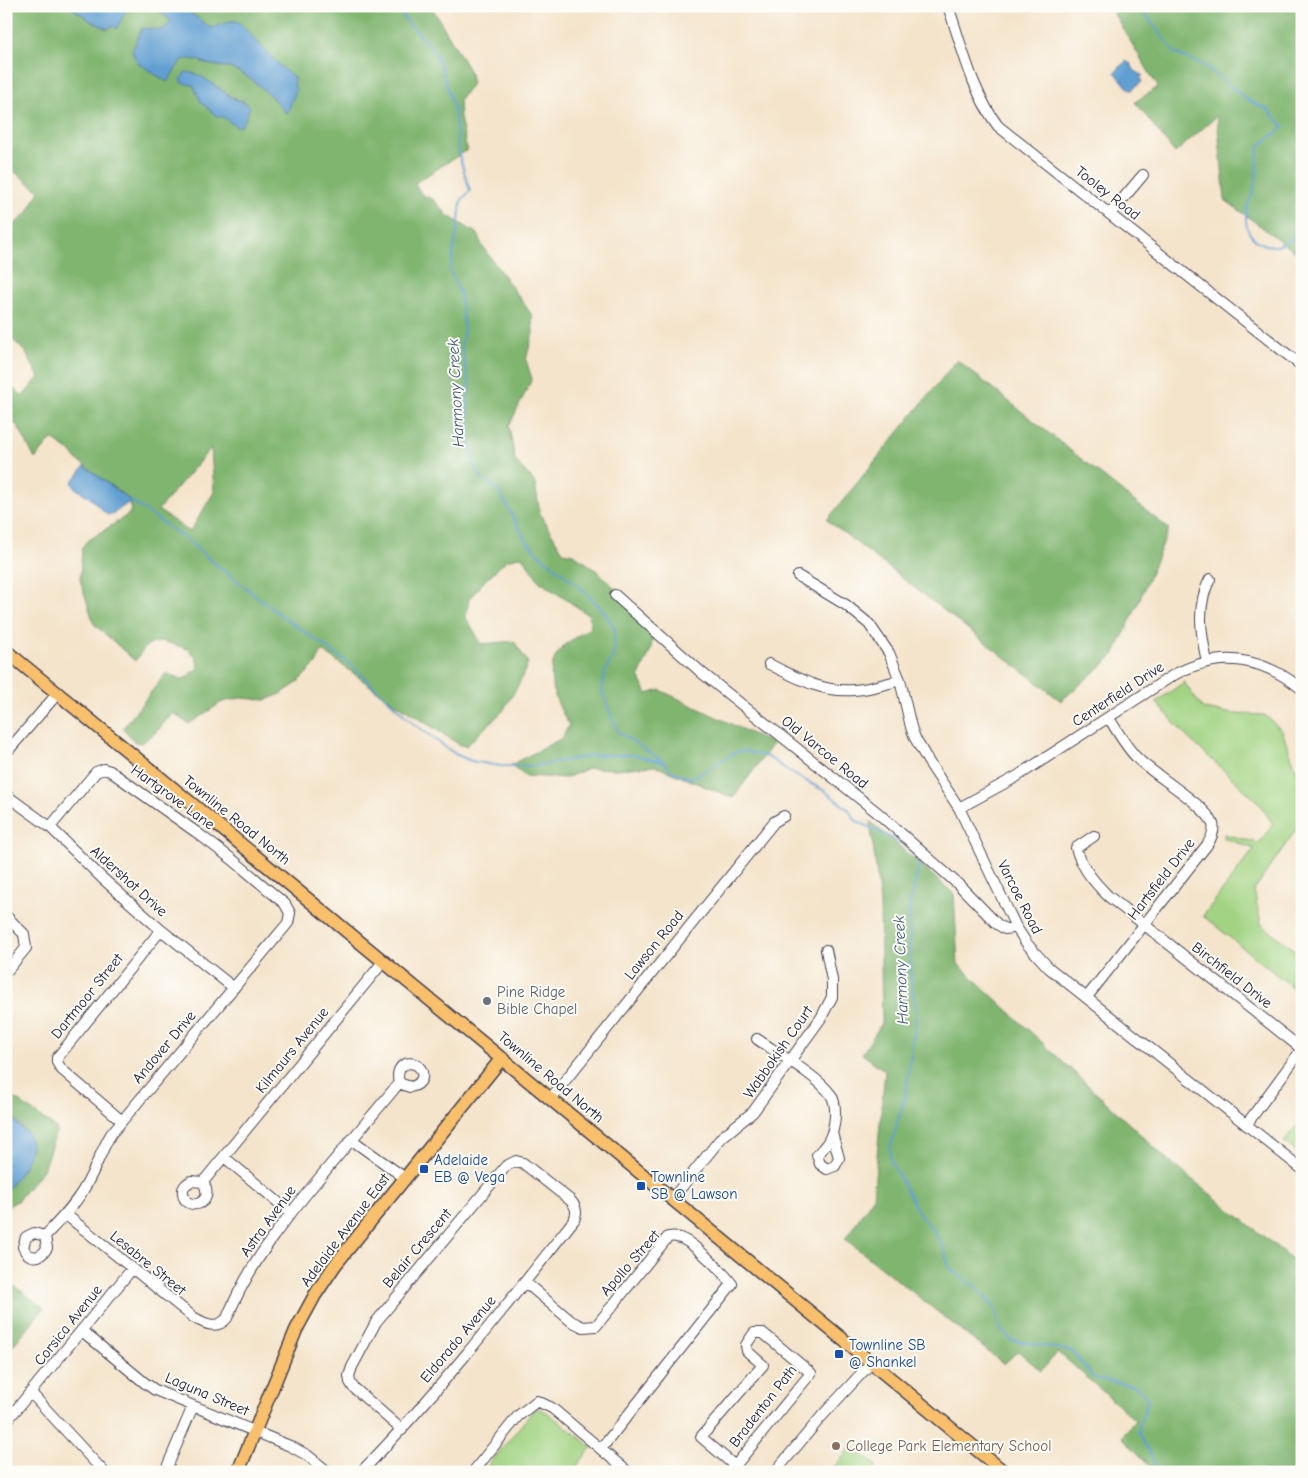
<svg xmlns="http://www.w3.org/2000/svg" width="1308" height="1478" font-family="'Comic Neue',sans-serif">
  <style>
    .green { fill: #a1d382; stroke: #627a5e }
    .forest { fill: #80b570; stroke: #516c56; fill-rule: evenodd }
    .water { fill: #619fd2; stroke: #426086 }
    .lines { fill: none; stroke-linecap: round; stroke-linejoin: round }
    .stream { stroke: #619fd2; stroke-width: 2 }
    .minor-casing { stroke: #423f51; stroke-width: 12 }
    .major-casing { stroke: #423f51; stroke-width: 15 }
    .minor { stroke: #fff; stroke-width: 10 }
    .major { stroke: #f8bf6c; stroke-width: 12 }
    .worship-dot { fill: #6b7280; stroke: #fdfcf7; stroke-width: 2 }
    .transit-dot { fill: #1a4fb4; stroke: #fdfcf7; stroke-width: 2 }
    .education-dot { fill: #8d6e63; stroke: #fdfcf7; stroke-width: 2 }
    .labels { text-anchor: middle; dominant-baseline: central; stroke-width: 4; stroke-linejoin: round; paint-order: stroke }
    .street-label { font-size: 15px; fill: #22223b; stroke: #fdfcf7 }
    .worship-label { font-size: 15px; fill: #5b616d; stroke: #fdfcf7; text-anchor: start }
    .transit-label { font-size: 15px; fill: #164399; stroke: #fdfcf7; text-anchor: start }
    .education-label { font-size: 15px; fill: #785e54; stroke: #fdfcf7; text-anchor: start }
    .water-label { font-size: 16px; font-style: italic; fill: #3e5a7f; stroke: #fdfcf7 }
  </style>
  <rect width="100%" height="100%" fill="#fdfcf7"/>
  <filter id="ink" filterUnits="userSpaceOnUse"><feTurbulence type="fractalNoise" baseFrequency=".02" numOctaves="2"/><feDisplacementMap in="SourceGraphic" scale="10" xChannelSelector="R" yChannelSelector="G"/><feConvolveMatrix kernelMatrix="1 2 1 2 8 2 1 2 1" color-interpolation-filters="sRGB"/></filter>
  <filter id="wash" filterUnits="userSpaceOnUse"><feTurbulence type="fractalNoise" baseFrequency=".0096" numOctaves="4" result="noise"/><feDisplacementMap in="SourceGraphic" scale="20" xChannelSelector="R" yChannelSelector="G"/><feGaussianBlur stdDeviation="1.12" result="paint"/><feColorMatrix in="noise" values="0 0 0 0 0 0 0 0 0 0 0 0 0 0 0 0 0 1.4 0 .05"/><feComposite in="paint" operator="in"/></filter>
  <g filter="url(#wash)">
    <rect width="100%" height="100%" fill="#f4e4cb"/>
    <path class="green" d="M1184,682L1203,709L1235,714L1265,715L1282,731L1302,784V821L1254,890L1261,924L1302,956V995L1203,916L1254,849L1224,838V834L1259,843L1273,824L1258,802L1186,736L1156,702Z
      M1302,1120V1156L1284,1142Z
      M538,1408L548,1413L592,1447L572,1472H483L532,1412Z
      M852,1446L876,1465V1469L872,1472H830Z"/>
    <path class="forest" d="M6,6H69L91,21L107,29L120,6H154C159,12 166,15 171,22L162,30L183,59C193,57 199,61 209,64C214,66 219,66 225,67C251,73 270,94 287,114L231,20L223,25L211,28L188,11L185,6H431L469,70L472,84L459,100L460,118L467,150L415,183L421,194L434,200L448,216L478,234L482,246L532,315L533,333L526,360L532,379L509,426L515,460L535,483L540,514L563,552L574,554L596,570L655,627L650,652L639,676L647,694L660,690L773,744L733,798L655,766L616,769L589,768L566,778L525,776L511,765L562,738L569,725C556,703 541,671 561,649C569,640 581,634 590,628L589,615L540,582L522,556L507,560L486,579L469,599L466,618L482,644L514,641L528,663L519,684L503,711L466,746L460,745L384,696L323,651L321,652L316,664L297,683L281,694L266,700L240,698L222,702L189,724L173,713L156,732L142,743L135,742L123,728L166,673L183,680L199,667L196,658L188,649L162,641L147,645L135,661L94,624L80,580L82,548L86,542L129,514L131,509L129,503L131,501L76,459L71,452L52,439L35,459L18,426L6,418V383L23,396L39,377L26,353L6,333V232L28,212L39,191L6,165ZM193,85L219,87L233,98L246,102L237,126L201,102ZM211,448L214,492L190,532L158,510Z
      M1109,6H1302V257L1225,200L1217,116L1175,153L1135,102L1158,87Z
      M957,360L1169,529L1137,606L1114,655L1061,701L827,520Z
      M870,821L954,894L958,964L1169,1161L1302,1267V1472H1156L1122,1437L1135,1420L1058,1352L1041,1371L1018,1351L1004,1364L845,1239L873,1198L885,1071L862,1054L882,1023L880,902Z
      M9,1094L57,1129L43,1170L17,1201L6,1208V1191L23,1169L26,1161L27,1132C17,1125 19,1118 6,1116V1095Z
      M6,1280L44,1308L6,1354Z"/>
    <path class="water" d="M69,6H126L128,8L116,29L113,26L107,29L91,21Z
      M154,6H185L188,11L211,28C220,26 229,20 238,21L277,63L295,79L293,81L296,90L287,114C270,94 252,76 227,67C222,66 217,66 212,65C199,62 196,57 182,60L167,82L138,63L132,51L142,28L162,30L171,22C167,15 159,12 154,6Z
      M1126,61L1131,64L1134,70L1143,76L1140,77L1142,82L1132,90L1127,87L1115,72Z
      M185,72C203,72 218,90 233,98C240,101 245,101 250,107L243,124L237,127L223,117L216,116L201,102L193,85L182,83L181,80Z
      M85,466L131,501L114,513L107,515L89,497L75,488L72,482Z
      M6,1116C16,1118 15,1120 20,1127C23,1130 26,1131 28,1135C38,1153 16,1178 6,1191Z"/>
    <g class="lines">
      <path class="stream" d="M399,6L403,17L432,49L440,64L454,109L459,155L470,191L461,201L459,221L450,271L460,293L464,329L461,346L470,388L468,398L470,449L475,468L482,479L498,490L525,539L536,552L580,587L604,611L614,627L615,642L613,656L605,672L602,692L618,732L664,762L671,771L689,778L694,777L736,752L745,751L768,757L793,774L825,791L849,810L855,820L907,846L920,861L909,908L911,979L917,1014L905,1097L890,1148L891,1162L921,1217L932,1228L944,1248L949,1267L960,1277L974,1285L995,1308L999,1327L1011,1340L1072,1351L1094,1378L1135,1386L1148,1399L1138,1431L1159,1472
        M1139,6L1175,53L1203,65L1248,100L1268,110L1284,127L1259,146C1257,160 1258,175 1254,189C1253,195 1249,201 1247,207C1243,228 1250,244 1273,246C1282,247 1287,237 1302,239
        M131,501L189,541L209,559L282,616L351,665L414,724L455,754L471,761L500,766H535L596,755H634L662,762"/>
    </g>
  </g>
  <g filter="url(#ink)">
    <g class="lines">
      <g class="minor-casing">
        <path id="minor" d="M948,6C962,46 972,92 998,126L1302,366
          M1110,214L1143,175
          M798,576L846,605L869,624L889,653L900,680L911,727L915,738L928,761L959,808L1016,927L1027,944L1049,968L1302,1169
          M615,595L702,673L878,813L960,886L997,924L1005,929L1016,927
          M1207,662C1201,634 1196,606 1210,579
          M769,664C797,678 823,693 854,690C870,689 885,684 900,680
          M6,753L58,693
          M6,795L50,827L102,878L161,930L234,988
          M959,808L1016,777L1172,676C1219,650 1260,656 1302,689
          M1094,836L1076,848C1082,868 1094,882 1108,896L1302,1049
          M6,916L24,934L26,948L6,972
          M1087,997L1207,845C1211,839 1215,832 1213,824C1206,805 1154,775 1138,759C1126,747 1117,731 1109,718
          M757,1039C777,1053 818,1076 831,1095C838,1106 835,1129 829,1140C826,1146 821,1150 817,1155L820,1164L827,1169L835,1166L839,1158L832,1133
          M551,1098L774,822L784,816
          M122,1121L61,1069L57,1062V1058L161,930
          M1246,1125L1302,1049
          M352,1140L405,1178
          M224,1157L291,1213
          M203,1182C217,1206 184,1212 183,1193C182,1187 186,1184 191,1181L203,1182L383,962
          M672,1199L722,1137L753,1112L821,1018L832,997V980L826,950
          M65,1214L193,1317C205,1324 217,1330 227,1318C251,1259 291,1212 331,1164C354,1137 377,1110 399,1083C392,1056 426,1059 422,1078C420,1084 416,1086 410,1087L399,1083
          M45,1236L47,1248C40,1260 28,1259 23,1247L26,1237L34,1233L45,1236C59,1221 75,1205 85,1187C95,1170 101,1151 111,1134L288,923L290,913L285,904L233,860L196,832L110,771L104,769L96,772L50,827
          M525,1282L571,1321L583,1327L596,1326L668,1237C671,1237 674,1236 676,1237C690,1238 723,1272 732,1284L601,1449
          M82,1331L145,1383L155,1390L290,1446L307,1455L328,1472
          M31,1393L104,1472
          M6,1422L132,1269
          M735,1466L811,1373L763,1333H754L746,1345L747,1351L763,1365L701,1437L742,1472
          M165,1472L193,1406
          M361,1472C438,1393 506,1306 574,1220C578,1212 576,1206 570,1200L523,1163L516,1161L506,1166L376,1322L352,1367L349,1376L350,1382L353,1387L402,1430
          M473,1472L518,1416L537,1401L552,1408L628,1472
          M775,1472L822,1416L871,1363"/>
      </g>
      <g class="major-casing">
        <path id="major" d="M6,651L1004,1472
          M238,1472L296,1330L315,1295L335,1265L502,1058"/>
      </g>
      <use href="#minor" class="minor"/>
      <use href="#major" class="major"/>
    </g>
  </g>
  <circle class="worship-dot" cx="487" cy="1001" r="5"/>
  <g class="transit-dot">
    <rect x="419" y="1164" width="10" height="10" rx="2.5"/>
    <rect x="636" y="1181" width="10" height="10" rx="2.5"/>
    <rect x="834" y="1349" width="10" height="10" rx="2.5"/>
  </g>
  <circle class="education-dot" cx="836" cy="1446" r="5"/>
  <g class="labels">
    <g class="street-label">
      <text transform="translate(1108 193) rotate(38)">Tooley Road</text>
      <text transform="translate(1118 694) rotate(-33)">Centerfield Drive</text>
      <text transform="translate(825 752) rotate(39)">Old Varcoe Road</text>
      <text transform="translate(173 797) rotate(36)">Hartgrove Lane</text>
      <text transform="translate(237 820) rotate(39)">Townline Road North</text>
      <text transform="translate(1161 879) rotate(-52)">Hartsfield Drive</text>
      <text transform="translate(129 881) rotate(42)">Aldershot Drive</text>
      <text transform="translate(1020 897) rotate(63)">Varcoe Road</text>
      <text transform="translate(654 945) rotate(-51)">Lawson Road</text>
      <text transform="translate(1232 975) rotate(38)">Birchfield Drive</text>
      <text transform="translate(87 996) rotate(-51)">Dartmoor Street</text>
      <text transform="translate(164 1047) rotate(-50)">Andover Drive</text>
      <text transform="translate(292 1050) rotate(-51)">Kilmaurs Avenue</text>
      <text transform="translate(778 1052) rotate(-55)">Wabbokish Court</text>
      <text transform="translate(551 1077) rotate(40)">Townline Road North</text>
      <text transform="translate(268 1221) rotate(-54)">Astra Avenue</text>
      <text transform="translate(345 1230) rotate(-53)">Adelaide Avenue East</text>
      <text transform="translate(417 1248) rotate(-50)">Belair Crescent</text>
      <text transform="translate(148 1263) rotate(39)">Lesabre Street</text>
      <text transform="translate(630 1263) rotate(-49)">Apollo Street</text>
      <text transform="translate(68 1325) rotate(-51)">Corsica Avenue</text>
      <text transform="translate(458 1339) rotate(-50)">Eldorado Avenue</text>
      <text transform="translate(207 1394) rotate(23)">Laguna Street</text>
      <text transform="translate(763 1406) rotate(-52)">Bradenton Path</text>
    </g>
    <g class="worship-label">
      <text x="497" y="992">Pine Ridge<tspan x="497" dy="17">Bible Chapel</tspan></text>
    </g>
    <g class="transit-label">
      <text x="434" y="1160">Adelaide<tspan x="434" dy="17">EB @ Vega</tspan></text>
      <text x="651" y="1177">Townline<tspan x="651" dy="17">SB @ Lawson</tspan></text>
      <text x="849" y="1345">Townline SB<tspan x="849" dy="17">@ Shankel</tspan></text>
    </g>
    <g class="education-label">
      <text x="846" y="1446">College Park Elementary School</text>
    </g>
    <g class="water-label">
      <text transform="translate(456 393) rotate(-93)">Harmony Creek</text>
      <text transform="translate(901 970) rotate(-92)">Harmony Creek</text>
    </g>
  </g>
  <rect width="1308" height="1478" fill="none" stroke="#fdfcf7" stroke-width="25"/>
</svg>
